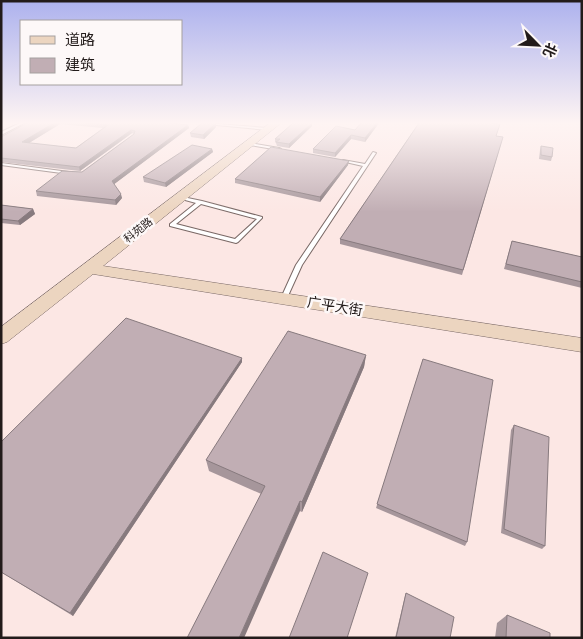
<svg xmlns="http://www.w3.org/2000/svg" width="583" height="639" font-family="Arial,'Noto Sans SC',sans-serif">
  <style>
    .lines { fill: none; stroke-linecap: round; stroke-linejoin: round }
    .lane-casing { stroke: #796865; stroke-width: 2 }
    .secondary-casing { stroke: #796865; stroke-width: 1 }
    .lane { fill: #fff; fill-rule: evenodd }
    .secondary { fill: #ecd5c0; fill-rule: evenodd }
    .wall { fill: #a6969b; fill-rule: evenodd }
    .shaded-wall { fill: #877a7e }
    .building { fill: #c1aeb4; stroke: #877a7e }
    .labels { text-anchor: middle; dominant-baseline: central; stroke-width: 5; stroke-linejoin: round; paint-order: stroke }
    .far-street-label { font-size: 11px; fill: #221b1a; stroke: #fdf8f8 }
    .street-label { font-size: 14px; fill: #221b1a; stroke: #fdf8f8 }
  </style>
  <rect width="100%" height="100%" fill="#fce7e4"/>
  <g class="lines">
    <g class="lane-casing">
      <path id="lane" d="M20,123H24L1,135V132Z
        M205,123L268,128L270,129L268,130L206,124Z
        M249,143L279,148L281,149L279,150L250,145L248,144Z
        M373,152L376,153L302,265L287,298L284,300L282,299L281,298L296,265L363,166L341,161L343,160L365,164Z
        M1,163L69,172L71,173L69,174L1,165Z
        M178,196L202,201L262,217V218L238,242L236,243L170,226V224L196,203L178,198ZM201,204L257,219L235,239L176,224Z"/>
    </g>
    <g class="secondary-casing">
      <path id="secondary" d="M270,123H281L103,266L582,338V352L93,274L7,342L1,344V327Z"/>
    </g>
    <use href="#lane" class="lane"/>
    <use href="#secondary" class="secondary"/>
  </g>
  <path class="wall" d="M27,123H173L188,125L189,128L114,184L122,198L116,205L37,196L36,191L82,172L134,134L132,133L80,171L1,162V137ZM60,124L103,128L76,148L29,143Z
    M216,123V127L204,139L191,137L190,133Z
    M293,123H312V126L289,148L277,146L276,143L275,142V139Z
    M361,123H379L365,142L351,139L335,157L313,153V149L355,130Z
    M407,123H488L496,136L503,137L462,275L340,244V239L418,124Z
    M541,146L552,157L551,161L539,159L540,150Z
    M212,149L213,152L166,187L144,182L143,177Z
    M348,165L320,202L235,183V179Z
    M1,205L33,209L35,214L20,225L1,223Z
    M512,241L582,257V288L504,269Z
    M366,355L364,367L302,512L209,471L206,460Z
    M242,358V362L73,616L1,572V442Z
    M423,359L467,542L465,546L376,508Z
    M514,425L545,546L542,549L501,533L511,430Z
    M406,593L450,638H395L405,596Z
    M507,615L550,638H495L497,623Z"/>
  <path class="shaded-wall" d="M54,123H59L60,124L24,146L22,142Z
    M216,123V127L204,139L203,135Z
    M312,123V126L289,148V144Z
    M377,123H379L365,142V138Z
    M188,125L189,128L113,185L112,181Z
    M131,130L132,133L80,171L79,167Z
    M351,135V139L335,157V153Z
    M212,149L213,152L166,187L165,183Z
    M349,161L348,165L320,202V197Z
    M121,194L122,198L116,205L115,200Z
    M33,209L35,214L20,225L18,221Z
    M366,355L364,367L302,512V502Z
    M242,358V362L73,616L70,613Z
    M300,501V511L244,638H239Z"/>
  <path class="building" d="M27,123H54L22,142L76,148L108,125L85,123H170L188,125L112,181L121,194L115,200L36,191L62,171L82,172L134,134L135,131L131,130L79,167L1,158V137Z
    M202,123H216L203,135L190,133Z
    M293,123H312L289,144L276,142L280,139H275Z
    M361,123H377L365,138L351,135L335,153L313,149L336,126L355,130Z
    M419,123H488L500,124L496,136L503,137L463,270L340,239Z
    M192,145L212,149L165,183L143,177Z
    M541,146L553,148L552,157L541,155Z
    M271,147L349,161L320,197L235,179Z
    M1,205L33,209L18,221L1,219Z
    M512,241L582,257V282L506,264Z
    M126,318L242,358L70,613L1,572V442Z
    M288,331L366,355L302,502L300,501L239,638H187L265,486L206,460Z
    M423,359L493,380L467,542L377,504Z
    M514,425L549,437L545,546L504,529Z
    M323,552L368,573L347,638H289Z
    M406,593L454,617L450,638H396Z
    M507,615L550,633V638H506Z"/>
  <linearGradient id="sky" x2="0" y2="1"><stop stop-color="#adb2ee"/><stop offset="0.58" stop-color="#fef4f3"/><stop offset="1" stop-color="#fef4f3" stop-opacity="0"/></linearGradient>
  <rect width="583" height="212" fill="url(#sky)"/>
  <g class="labels">
    <g class="far-street-label">
      <text transform="translate(138 230) rotate(-38)">科苑路</text>
    </g>
    <g class="street-label">
      <text transform="translate(335 306) rotate(9)">广平大街</text>
    </g>
  </g>
  <rect width="583" height="639" fill="none" stroke="#221b1a" stroke-width="5"/>
  <rect x="20" y="20" width="162" height="65" fill="#fdf8f8" stroke="#a5a09f"/>
  <rect x="30" y="36" width="25" height="8" fill="#ecd5c0" stroke="#a5a09f"/>
  <text x="65" y="45" font-size="15" fill="#221b1a">道路</text>
  <rect x="30" y="58" width="25" height="15" fill="#c1aeb4" stroke="#a5a09f"/>
  <text x="65" y="70" font-size="15" fill="#221b1a">建筑</text>
  <g transform="translate(538 45) rotate(114)" stroke="#fdf8f8" stroke-width="4" paint-order="stroke">
  <path d="M0-4L9 19L0 12L-9 19Z" fill="#221b1a"/>
  <text y="-8" font-size="14" font-weight="bold" text-anchor="middle" fill="#221b1a">北</text>
  </g>
</svg>
